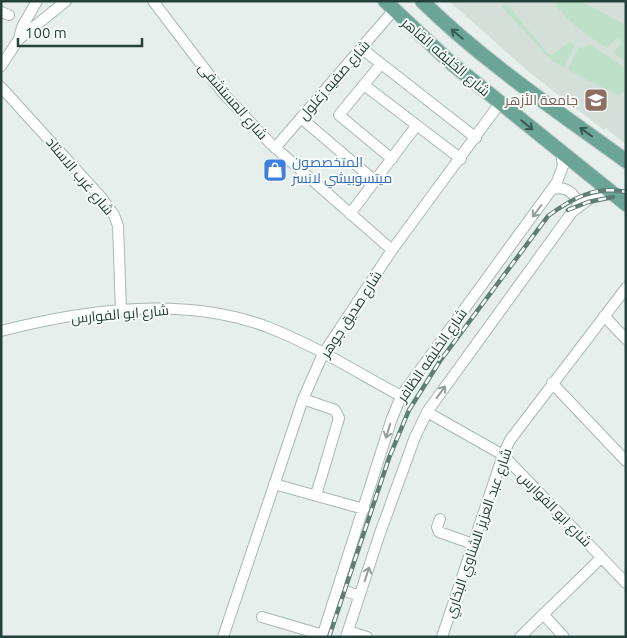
<svg xmlns="http://www.w3.org/2000/svg" width="627" height="638" font-family="Ubuntu,Cairo,sans-serif">
  <style>
    .built { fill: #d4dfda }
    .green { fill: #bfe0c8 }
    .lines { fill: none; stroke-linecap: round; stroke-linejoin: round }
    .minor-casing { stroke: #a8b8b2; stroke-width: 12 }
    .major-casing { stroke: #c2cac8; stroke-width: 16 }
    .minor { stroke: #fff; stroke-width: 10 }
    .major { stroke: #6aa596; stroke-width: 14 }
    .rail-casing { stroke: #5f7d75; stroke-width: 4.5 }
    .rail { stroke: #f7fbf9; stroke-width: 2.5; stroke-dasharray: 8; stroke-linecap: butt }
    .oneway { stroke: #365b51 }
    .oneway2 { stroke: #92a09c }
    .labels { text-anchor: middle; dominant-baseline: central; stroke-width: 4; stroke-linejoin: round; paint-order: stroke }
    .street-label { font-size: 14px; fill: #24423a; stroke: #f7fbf9 }
    .education-label { font-size: 14px; fill: #785e54; stroke: #f7fbf9; text-anchor: end }
    .shop-label { font-size: 14px; fill: #366cbe; stroke: #f7fbf9; text-anchor: start }
  </style>
  <rect width="100%" height="100%" fill="#e6efeb"/>
  <path class="built" d="M449,1H626V147L625,143L619,139L606,128L604,130L530,73Z"/>
  <path class="green" d="M560,1H581L626,25V62L613,53L622,42L617,38L607,48C587,36 570,23 555,5Z
    M506,3L548,54H553L571,41L575,46L564,67L552,61L502,7Z
    M590,44L626,69V89L619,96L568,70L578,47L583,48Z"/>
  <g class="lines">
    <g class="minor-casing">
      <path id="minor" d="M37,1L22,27L19,39L66,1
        M153,1L223,93L271,144L392,250
        M1,12L9,15
        M361,48L476,138
        M381,64L339,115L392,159
        M1,66L19,39
        M364,85L461,159
        M1,87L101,197L114,215L118,226L121,311
        M301,118L375,181
        M275,148L393,11
        M553,189C566,186 575,193 578,205
        M350,214L416,126
        M604,316L626,339
        M1,331C87,309 186,295 270,328C316,346 358,373 401,396
        M552,383L626,461
        M303,399L335,410L339,418L316,495
        M427,412L503,455L626,583
        M274,484L364,509
        M440,519L437,527L439,532L473,544
        M338,588L359,596
        M543,614L564,637
        M262,617L323,635
        M348,631L367,637
        M223,637L303,399L323,354L392,250L500,103
        M322,637L391,421L401,396L557,182L563,166L561,152
        M346,637L379,536L415,437L427,412L572,212L592,197L611,193
        M442,637L503,455L510,440L626,288
        M520,637L601,558"/>
    </g>
    <g class="major-casing">
      <path id="major" d="M385,1L451,63L626,204
        M422,1C484,62 556,110 626,161"/>
    </g>
    <use href="#minor" class="minor"/>
    <use href="#major" class="major"/>
    <g class="rail-casing">
      <path id="rail" d="M568,210L588,202L613,197
        M329,637L389,458L409,410L440,361L548,216C571,199 596,185 626,192"/>
    </g>
    <use href="#rail" class="rail"/>
  </g>
  <defs><path id="oneway-shaft" d="M-6 0H5M1.5-3L5.5 0L1.5 3" fill="none" stroke-width="1.6" stroke-linecap="round" stroke-linejoin="round" transform="scale(1.25)"/></defs>
  <g class="oneway">
    <use href="#oneway-shaft" transform="translate(457 34) rotate(-140)"/>
    <use href="#oneway-shaft" transform="translate(527 125) rotate(39)"/>
    <use href="#oneway-shaft" transform="translate(586 132) rotate(-144)"/>
  </g>
  <g class="oneway2">
    <use href="#oneway-shaft" transform="translate(537 211) rotate(127)"/>
    <use href="#oneway-shaft" transform="translate(441 392) rotate(-54)"/>
    <use href="#oneway-shaft" transform="translate(388 431) rotate(107)"/>
    <use href="#oneway-shaft" transform="translate(367 574) rotate(-72)"/>
  </g>
  <defs>
    <g id="university-square" transform="scale(1.25)"><rect x="-9" y="-9" width="18" height="18" rx="4" fill="#8d6e63" stroke="#f7fbf9"/><path d="M0-5L7-2L0 1L-7-2ZM-4 1L0 2.5L4 1V4Q0 6-4 4Z" fill="#fff"/></g>
    <g id="shop-square" transform="scale(1.25)"><rect x="-9" y="-9" width="18" height="18" rx="4" fill="#3f7fe0" stroke="#f7fbf9"/><path d="M-5-2.5h2.3a2.7 3.5 0 0 1 5.4 0H5L5.5 6h-11ZM-1.5-2.5h3a1.5 2.3 0 0 0-3 0Z" fill="#fff"/></g>
  </defs>
  <g fill-rule="evenodd">
    <use href="#university-square" x="596" y="100"/>
    <use href="#shop-square" x="275" y="170"/>
  </g>
  <g class="labels">
    <g class="street-label">
      <text transform="translate(446 57) rotate(41)">شارع الخليفه القاهر</text>
      <text transform="translate(334 80) rotate(-49)">شارع صفيه زغلول</text>
      <text transform="translate(233 101) rotate(49)">شارع المستشفى</text>
      <text transform="translate(80 176) rotate(50)">شارع غرب الاستاد</text>
      <text transform="translate(120 314) rotate(-5)">شارع ابو الفوارس</text>
      <text transform="translate(351 314) rotate(-57)">شارع صديق جوهر</text>
      <text transform="translate(432 355) rotate(-55)">شارع الخليفه الظافر</text>
      <text transform="translate(555 509) rotate(46)">شارع ابو الفوارس</text>
      <text transform="translate(478 533) rotate(-71)">شارع عبد العزيز الشناوي البخاري</text>
    </g>
    <g class="education-label">
      <text x="578" y="100">جامعة الأزهر</text>
    </g>
    <g class="shop-label">
      <text x="292" y="162">المتخصصون<tspan x="292" dy="16">ميتسوبيشي لانسر</tspan></text>
    </g>
  </g>
  <rect width="627" height="638" fill="none" stroke="#24423a" stroke-width="5"/>
  <path d="M18 38v8h124v-8" fill="none" stroke="#24423a" stroke-width="2.5"/>
  <text x="25" y="38" font-size="15" fill="#24423a" stroke="#f7fbf9" stroke-width="4" paint-order="stroke">100 m</text>
</svg>
